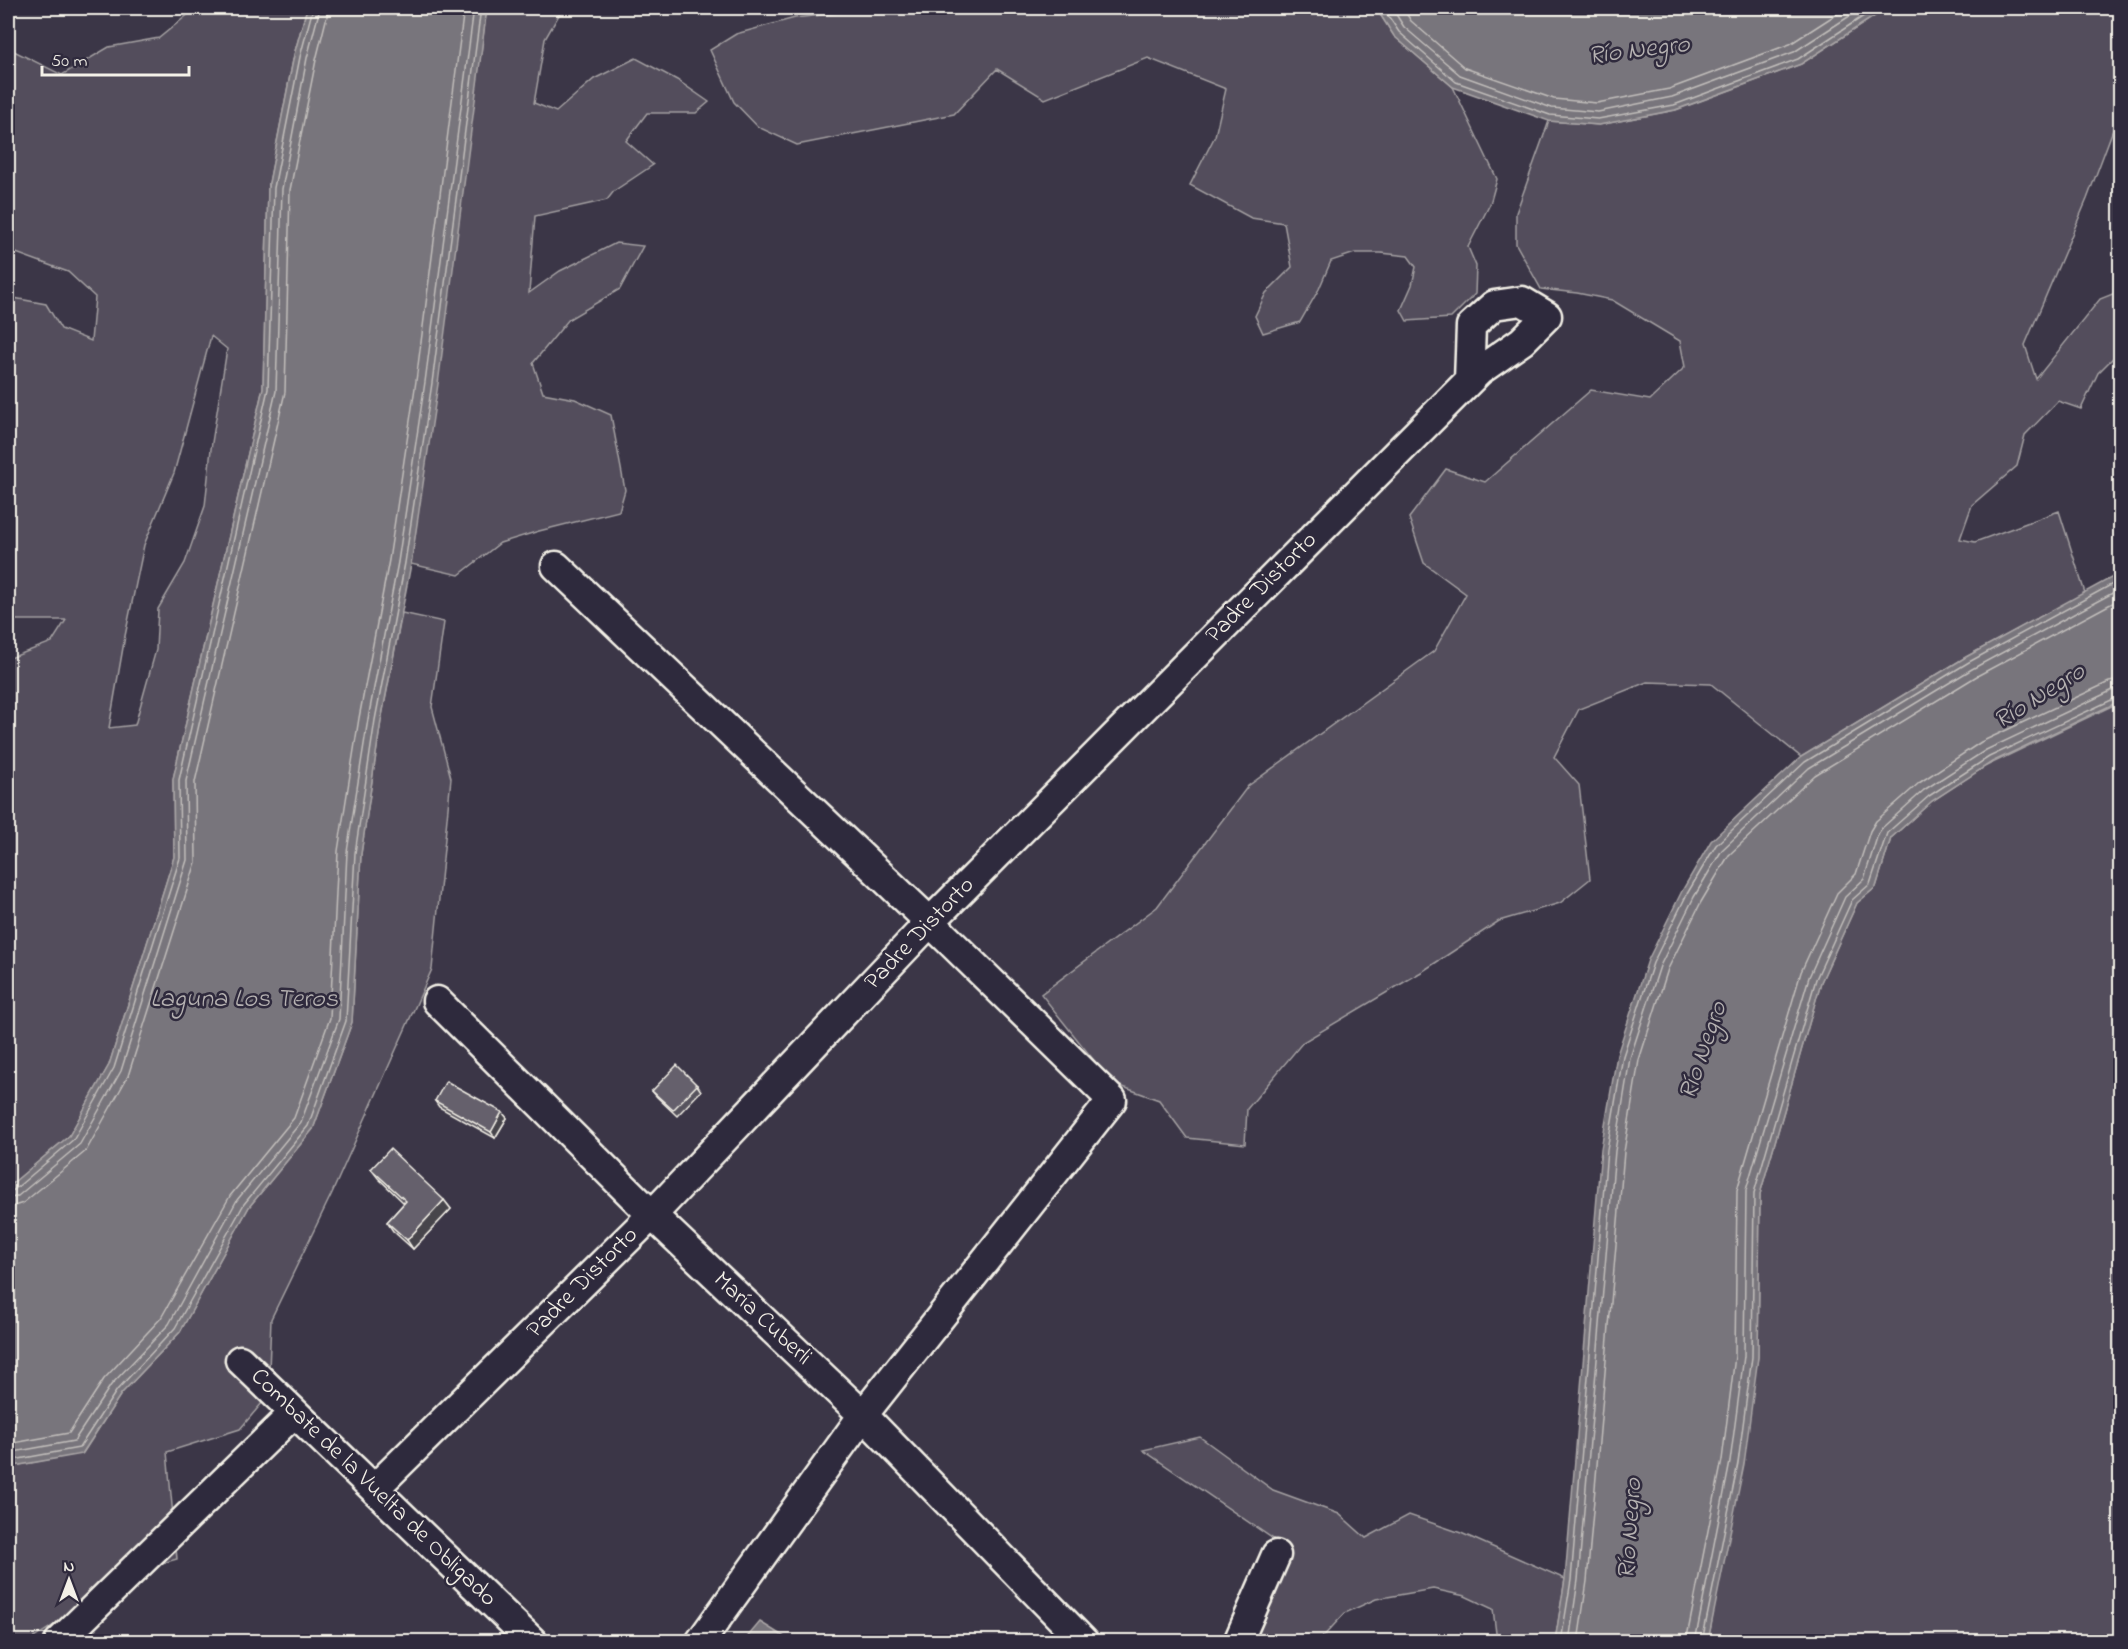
<svg xmlns="http://www.w3.org/2000/svg" width="2128" height="1649" font-family="'Indie Flower',sans-serif">
  <style>
    .green { fill: #534e5c; stroke: #a4a0a2; stroke-width: 1.5; fill-rule: evenodd }
    .water { fill: #78747b; stroke: #aaa6a7; stroke-width: 1.5 }
    .lines { fill: none; stroke-linecap: round; stroke-linejoin: round }
    .shore { stroke: #c2bfbc; stroke-width: 1.5 }
    .minor-casing { stroke: #f4f1e8; stroke-width: 33 }
    .minor { stroke: #2f2a3d; stroke-width: 28 }
    .wall { fill: #57535d; stroke: #f4f1e8; stroke-width: 1.5 }
    .shaded-wall { fill: #47444c; stroke: #f4f1e8; stroke-width: 1.5 }
    .building { fill: #65616c; stroke: #f4f1e8; stroke-width: 1.5 }
    .labels { text-anchor: middle; dominant-baseline: central; stroke-width: 5; stroke-linejoin: round; paint-order: stroke }
    .street-label { font-size: 24px; fill: #f4f1e8; stroke: #2f2a3d }
    .water-label { font-size: 26px; font-style: italic; fill: #b6b2b2; stroke: #2f2a3d }
  </style>
  <rect width="100%" height="100%" fill="#3b3647"/>
  <filter id="ink" filterUnits="userSpaceOnUse"><feTurbulence type="fractalNoise" baseFrequency=".0167" numOctaves="2"/><feDisplacementMap in="SourceGraphic" scale="12" xChannelSelector="R" yChannelSelector="G"/><feConvolveMatrix kernelMatrix="1 2 1 2 8 2 1 2 1" color-interpolation-filters="sRGB"/></filter>
  <g filter="url(#ink)">
    <path class="green" d="M196,8H307L294,55L268,188L263,388L173,779L174,857L109,1065L69,1136L8,1187V658L13,657L52,642L66,620H8V297L46,304L61,329L91,341L95,297L68,272L8,250V52L14,51L62,75L109,47L159,38ZM211,336L227,349L211,449L205,506L185,563L158,609L156,650L135,725L109,728L125,636L144,545L174,473Z
      M487,8H563L545,39L534,103L556,112L594,79L636,58L677,80L709,102L696,113H647L626,141L653,165L614,191L607,200L535,216L529,293L560,271L616,243L643,246L620,289L569,319L533,363L543,393L575,399L611,415L625,490L619,511L539,531L500,543L459,575L411,564Z
      M883,8H1376L1394,36L1453,87L1497,179L1490,204L1468,247L1476,266L1475,294L1451,318L1407,321L1401,310L1412,285L1416,267L1408,256L1381,253H1355L1331,261L1319,289L1300,322L1263,333L1255,316L1266,293L1292,267L1284,223L1251,218L1190,185L1215,136L1226,89L1148,58L1045,99L997,69L954,114L797,145L758,127L734,102L710,50L736,34L795,18Z
      M1887,8H2119L2120,111L2087,199L2025,345L2036,379L2100,299L2120,291V351L2098,373L2081,409L2058,401L2025,435L2017,466L1972,505L1960,539L1975,542L2059,511L2085,593L1966,657L1801,757L1711,684L1647,682L1579,709L1554,757L1579,785L1590,879L1560,903L1499,921L1423,971L1303,1042L1247,1109L1245,1144L1187,1138L1159,1100L1112,1083L1041,994L1157,907L1248,786L1434,651L1466,594L1424,563L1409,518L1446,469L1485,482L1591,390L1650,400L1685,367L1680,341L1612,300L1577,293L1541,289L1516,244V213L1549,121L1599,125L1676,110L1801,64Z
      M402,613L444,622L432,707L451,778L432,969L332,1193L271,1319L268,1396L240,1429L167,1452L177,1559L120,1575L95,1599L29,1641L8,1642V1467L83,1453L121,1394L180,1332L249,1207L313,1129L352,1022L361,854L381,721Z
      M2120,702V1641L1708,1642L1758,1357L1760,1194L1821,982L1857,903L1876,887L1891,838L1932,801L1982,768Z
      M1200,1437L1273,1490L1339,1514L1366,1538L1409,1515L1461,1533L1565,1579L1555,1641H1497L1493,1609L1465,1596L1433,1589L1376,1599L1345,1613L1319,1641H1248L1285,1547L1143,1450Z"/>
    <path class="water" d="M307,8H487L438,384L411,564L381,721L361,854L352,1022L313,1129L249,1207L180,1332L121,1394L82,1454L8,1467V1187L69,1136L109,1065L174,857L173,779L263,388L268,188L294,55Z
      M1376,8H1887L1801,64L1675,110L1599,125L1549,121L1453,87L1394,36Z
      M2120,573V701L1992,762L1932,801L1891,838L1876,887L1857,903L1821,982L1760,1194L1758,1357L1744,1464L1708,1641H1555L1565,1579L1601,1149L1617,1055L1648,960L1682,891L1711,841L1801,757L1966,657Z
      M760,1622L791,1641H744Z"/>
    <g class="lines">
      <path class="shore" d="M1383,8L1399,32L1456,82L1550,115L1598,119L1674,105L1798,59L1876,8
        M1392,8L1404,27L1460,75L1552,108L1598,112L1672,97L1794,52L1862,8
        M1403,8L1411,21L1465,68L1554,99L1597,103L1669,89L1790,44L1846,8
        M8,1191L14,1190L74,1139L114,1068L180,858L179,780L268,389L274,188L300,57L313,8
        M8,1199L18,1196L80,1144L121,1071L187,860L186,781L276,391L282,189L307,58L320,8
        M8,1208L23,1203L86,1151L128,1076L196,862L195,782L285,392L290,190L316,60L329,8
        M8,1444L69,1433L104,1379L161,1318L230,1196L294,1118L330,1018L338,851L359,718L389,560L416,381L464,8
        M8,1453L74,1441L111,1385L169,1324L237,1200L301,1122L339,1019L347,852L368,719L398,562L425,382L474,8
        M8,1461L79,1448L117,1390L175,1328L244,1204L308,1126L346,1021L355,853L375,720L405,563L432,383L481,8
        M1561,1642L1571,1580L1607,1150L1623,1056L1653,963L1687,894L1716,845L1805,762L1969,662L2120,580
        M1569,1642L1578,1580L1615,1151L1630,1058L1660,966L1694,897L1722,850L1809,768L1972,669L2120,589
        M1578,1642L1587,1581L1624,1152L1639,1060L1668,969L1701,902L1729,855L1815,775L1977,676L2120,599
        M1686,1642L1722,1460L1735,1356L1737,1190L1801,972L1837,893L1856,874L1870,831L1876,821L1919,783L1981,742L2109,682L2120,680
        M1695,1642L1730,1462L1744,1356L1746,1190L1809,977L1845,897L1864,879L1878,834L1882,828L1924,790L1986,750L2113,690L2120,689
        M1702,1642L1738,1463L1752,1357L1754,1193L1816,979L1852,900L1870,884L1887,833L1929,796L1989,757L2120,696"/>
      <g class="minor-casing">
        <path id="minor" d="M556,566L930,922L1112,1100L863,1415L700,1642
          M437,1001L652,1215L863,1415L1084,1642
          M240,1360L533,1642
          M374,1489L652,1215L930,922L1469,381L1479,371L1522,341L1547,316L1522,301L1494,305L1471,326L1469,381
          M59,1642L294,1413
          M1238,1642L1276,1555"/>
      </g>
      <use href="#minor" class="minor"/>
    </g>
    <path class="wall" d="M697,1085L701,1091L677,1116L657,1097L652,1091Z
      M435,1101L502,1112L507,1118L495,1138L439,1107Z
      M371,1169L444,1200L451,1209L413,1249L393,1231L387,1222L404,1203L378,1178Z"/>
    <path class="shaded-wall" d="M502,1112L507,1118L495,1138L491,1132Z
      M444,1200L451,1209L413,1249L407,1240Z"/>
    <path class="building" d="M677,1065L697,1085L673,1110L652,1091Z
      M446,1081L502,1112L491,1132L435,1101Z
      M390,1149L444,1200L407,1240L387,1222L406,1201L371,1169Z"/>
  </g>
  <g class="labels">
    <g class="street-label">
      <text transform="translate(1262 588) rotate(-45)">Padre Distorto</text>
      <text transform="translate(920 934) rotate(-46)">Padre Distorto</text>
      <text transform="translate(583 1283) rotate(-45)">Padre Distorto</text>
      <text transform="translate(762 1319) rotate(43)">María Cuberli</text>
      <text transform="translate(373 1488) rotate(44)">Combate de la Vuelta de Obligado</text>
    </g>
    <g class="water-label">
      <text transform="translate(1639 51) rotate(-7)">Río Negro</text>
      <text transform="translate(2040 697) rotate(-32)">Río Negro</text>
      <text x="244" y="1000">Laguna Los Teros</text>
      <text transform="translate(1704 1051) rotate(-71)">Río Negro</text>
      <text transform="translate(1631 1529) rotate(-86)">Río Negro</text>
    </g>
  </g>
  <rect width="2128" height="1649" fill="none" stroke="#2f2a3d" stroke-width="30"/>
  <rect x="15" y="15" width="2098" height="1619" fill="none" stroke="#f4f1e8" stroke-width="2" filter="url(#ink)"/>
  <g transform="translate(69 1580)" stroke="#2f2a3d" stroke-width="4.5" paint-order="stroke">
  <path d="M0-4.5L10 22L0 15L-10 22Z" fill="#f4f1e8"/>
  <text y="-9" font-size="16" font-weight="bold" text-anchor="middle" fill="#f4f1e8">N</text>
  </g>
  <path d="M42 66v9h147v-9" fill="none" stroke="#f4f1e8" stroke-width="3"/>
  <text x="51" y="66" font-size="18" fill="#f4f1e8" stroke="#2f2a3d" stroke-width="4.5" paint-order="stroke">50 m</text>
</svg>
